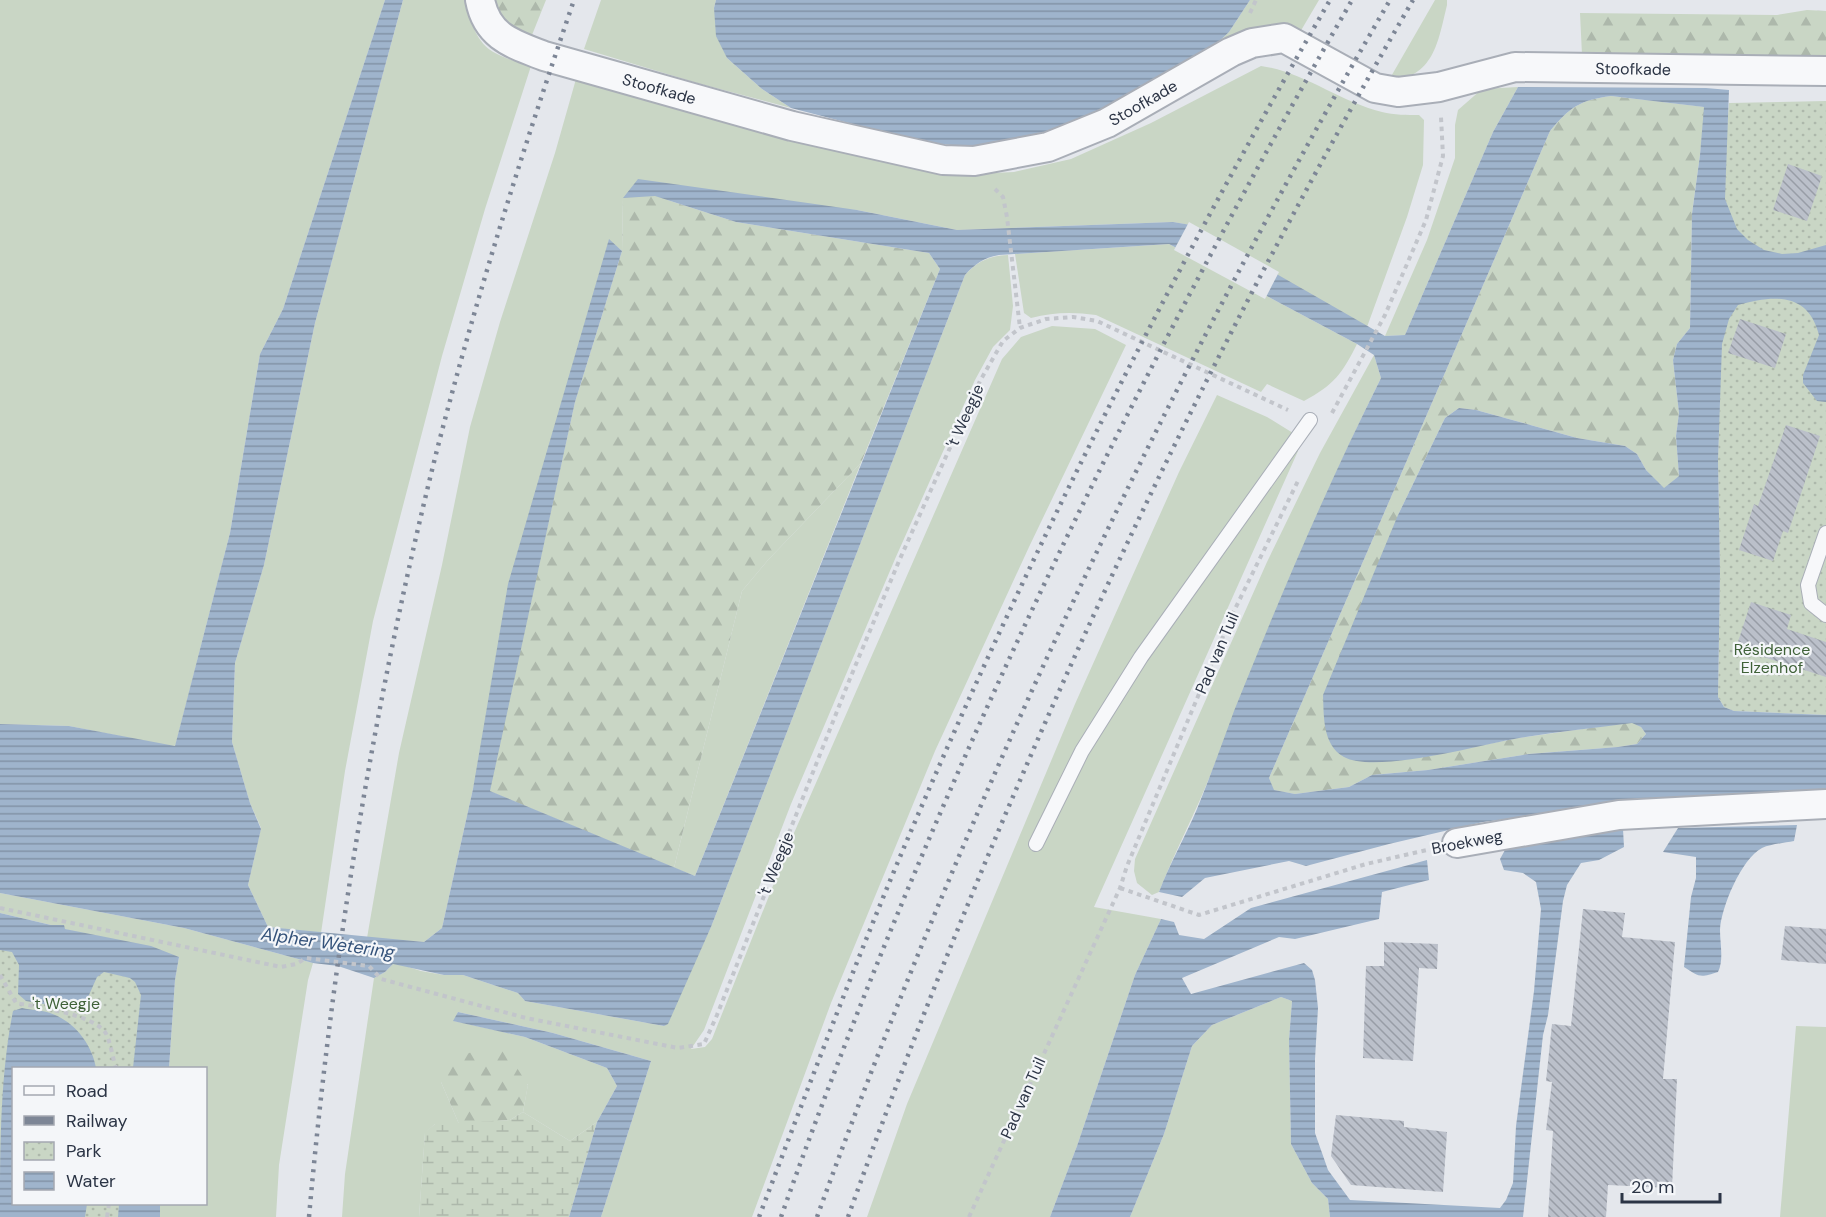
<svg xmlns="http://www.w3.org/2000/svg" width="1826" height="1217" font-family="'DM Sans',sans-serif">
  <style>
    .grass { fill: #c9d6c5 }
    .forest { fill: url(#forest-firs) }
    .wetland { fill: url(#wetland-marsh) }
    .park { fill: url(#park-dots) }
    .water { fill: url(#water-rules); fill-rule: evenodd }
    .pier { fill: #e4e7ec }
    .building { fill: url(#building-back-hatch) }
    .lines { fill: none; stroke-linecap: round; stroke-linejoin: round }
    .service-casing { stroke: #a9aeb7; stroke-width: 16 }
    .minor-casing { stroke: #a9aeb7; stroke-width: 32 }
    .path { stroke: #c2c5cb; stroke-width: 4; stroke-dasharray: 4.5 4.5; stroke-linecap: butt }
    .service { stroke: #f7f8fa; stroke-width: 14 }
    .minor { stroke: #f7f8fa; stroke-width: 28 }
    .rail { stroke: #7d8696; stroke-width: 4.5; stroke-dasharray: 3 6; stroke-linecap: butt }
    .labels { text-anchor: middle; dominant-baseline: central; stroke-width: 4.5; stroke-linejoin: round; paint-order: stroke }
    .street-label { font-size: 16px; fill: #2b3445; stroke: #f4f6f9 }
    .park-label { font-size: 16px; fill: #3f6138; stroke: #f4f6f9 }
    .water-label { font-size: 18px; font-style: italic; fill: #34527a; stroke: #f4f6f9 }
  </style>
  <defs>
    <pattern id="forest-firs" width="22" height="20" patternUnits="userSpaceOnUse" patternTransform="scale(1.5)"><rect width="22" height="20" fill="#c9d6c5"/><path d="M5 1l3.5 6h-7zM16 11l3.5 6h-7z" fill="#adb8ab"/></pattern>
    <pattern id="wetland-marsh" width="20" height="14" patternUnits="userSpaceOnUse" patternTransform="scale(1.5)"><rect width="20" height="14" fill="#c9d6c5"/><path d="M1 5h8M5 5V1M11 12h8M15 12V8" fill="none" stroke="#adb8ab"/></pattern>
    <pattern id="park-dots" width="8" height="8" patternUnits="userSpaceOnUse" patternTransform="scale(1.5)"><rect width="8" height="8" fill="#c9d6c5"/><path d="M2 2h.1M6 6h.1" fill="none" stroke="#adb8ab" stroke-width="1.8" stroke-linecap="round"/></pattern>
    <pattern id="water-rules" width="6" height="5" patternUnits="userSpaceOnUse" patternTransform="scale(1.5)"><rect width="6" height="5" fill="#9fb4cc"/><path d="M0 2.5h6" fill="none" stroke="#8293a7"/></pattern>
    <pattern id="building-back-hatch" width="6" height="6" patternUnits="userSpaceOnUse" patternTransform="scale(1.5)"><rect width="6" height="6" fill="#bbc0ca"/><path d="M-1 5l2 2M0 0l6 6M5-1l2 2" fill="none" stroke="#989da6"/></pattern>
  </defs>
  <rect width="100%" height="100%" fill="#e4e7ec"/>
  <path class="grass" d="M0,0H385L283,309L260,354L230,533L175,747L69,726L0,724Z
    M403,0H464C479,48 483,52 531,66L485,209L442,356L373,621L345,771L321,933L268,927L248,885L261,828L250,803L232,742L235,663L264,565L315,323Z
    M601,0H716L714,8L727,58L762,89L791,108L697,83L584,49Z
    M1250,0H1319L1293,44L1195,64L1229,32Z
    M1435,0H1447V5C1438,42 1434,78 1389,80Z
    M1261,66C1304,72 1340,102 1382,112C1394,115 1407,115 1419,115L1424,120L1423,165L1407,217L1367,327L1190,225L1173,222L957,230L857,210L623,198L622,251L609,240L473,789L442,928L424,942L367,938L399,753L442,565L470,427L500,322L555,153L576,79L840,152L954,175L1014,172L1071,159L1151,123Z
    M1518,87L1493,132L1405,335L1385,336L1427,240L1455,158V125L1458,110L1482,89Z
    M1169,244L1357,344C1342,374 1334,385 1304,401L1267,384L1261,392L1096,315C1073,312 1054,312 1031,318L1024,313L1015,254Z
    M1008,255L1013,306L1010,330L993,347L975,380L895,559L791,804L704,1030L691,1049L705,1047L712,1039L794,833L1002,359L1021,337L1052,326L1095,329L1126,345L1029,547L935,751L831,1003L752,1217H601L651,1061L553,1033L458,1012L454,1021L525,1037L607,1068L617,1086L597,1122L570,1141L523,1112L528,1084L441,1082L459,1124H435L425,1133L419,1217H342L345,1174L374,978L385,972L393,964H399L421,971L444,975H463L518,993L525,1001L664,1026L711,927L965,275C978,261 989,256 1008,255Z
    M1374,355L1381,378C1317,506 1266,639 1212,771C1196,812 1175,851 1159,892L1152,895L1137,883L1134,871L1135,859L1267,562L1320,453Z
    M1217,395L1267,417L1293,433L1298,451L1094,907L1161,919L1135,975L1077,1146L1050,1217H867L907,1104L1075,704L1179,472Z
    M861,463L695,876L674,868L742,591L768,560Z
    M0,893L184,928L313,963L308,980L279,1165L276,1217H160V1204H206V1068H169L175,980L179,957L64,929V925H51L0,913Z
    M1281,997L1292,1001L1289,1040L1291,1144L1312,1183L1328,1199L1330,1217H1130L1164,1134L1192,1046L1212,1025Z
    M1796,1026L1826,1027V1217H1780Z"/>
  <path class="forest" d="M494,0H546L532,35C509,26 501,25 494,0Z
    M1807,10L1826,11V58L1582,55L1580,13L1777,15Z
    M1611,96L1705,107L1700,155L1692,214L1690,328L1677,344L1673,360L1679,413L1676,436L1679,476L1664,489L1646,470L1637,454L1625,446L1577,438L1476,410L1459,408L1445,418L1398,515L1422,757L1518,738L1632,722L1641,727L1646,734L1637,744L1618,747L1529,754L1428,770L1372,775L1349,787L1295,794L1273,790L1269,778L1550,131C1570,107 1580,100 1611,96Z
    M655,196L736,222L929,253L940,269L861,463L768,560L742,591L674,868L489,791L575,402L622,251L623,198Z
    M482,1048L506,1051L528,1085L523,1112L510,1120L459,1124L441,1082L451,1060Z"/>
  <path class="wetland" d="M523,1112L570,1141L597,1122L569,1217H419L425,1132L435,1124L510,1120Z"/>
  <path class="park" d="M1826,101V715L1734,711L1724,707L1718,697L1720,572L1718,460L1726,142L1729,103Z
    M0,925L152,954L142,1068H14V1204H129L128,1217H0Z"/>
  <path class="water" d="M385,0H403L315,323L264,565L235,663L232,742L250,803L261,829L248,885L268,927L424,942L442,928L473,789L508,584L609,239L622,251L575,402L490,791L695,876L940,269L929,253L736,222L655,196L623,198L638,179L857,210L957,230L1173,222L1191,225L1385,336L1405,335L1493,132L1518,87L1706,88L1729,90L1725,199L1737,229L1748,240L1764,250L1782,254L1798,253L1826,245V402L1817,401L1803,383V375L1819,335C1808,292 1774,295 1738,305L1729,319L1722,344L1718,460L1720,572L1718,697L1724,707L1734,711L1826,715V794L1577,810L1483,822L1389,844L1306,866L1289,861L1205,878L1182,897L1159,892C1170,863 1185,837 1197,809C1210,777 1222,744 1234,711C1279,599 1327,486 1381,378L1374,355L1357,344L1169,244L999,255C983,258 975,264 965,275L711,927L668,1024L664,1026L525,1001L518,993L463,975H444L393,964L385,972L374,978L338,966L313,963L184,928L0,893V724L69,726L175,746L230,533L260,354L283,309ZM1611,96L1704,107L1700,155L1692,214L1690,328L1677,344L1673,360L1679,413L1676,436L1679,476L1664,488L1646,470L1637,454L1625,446L1577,438L1476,410L1459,408L1445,418L1398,515L1323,695C1324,715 1322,745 1344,757C1375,774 1480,745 1519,738C1556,732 1594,728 1632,723L1641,727L1646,734L1637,744L1618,747L1529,754L1428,770L1372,775L1349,787L1295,794L1274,790L1269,778L1550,131C1570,107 1580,100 1611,96Z
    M716,0H1250L1229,32L1195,64L1064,129L1023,140L970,147L922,142L791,108L762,89L727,58L716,36L714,8Z
    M1797,825L1794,841C1784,843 1771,844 1762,848C1741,859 1721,908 1720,930C1720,944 1724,960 1718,972C1700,978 1699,977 1684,967L1691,897L1696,878V857L1663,852L1678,828Z
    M1623,829L1624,847L1599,860L1581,863L1567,885L1563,901L1548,1015L1543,1035L1523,1217H1330L1328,1199L1312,1183L1291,1144L1289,1040L1292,1001L1281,997L1212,1025L1192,1046L1164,1134L1130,1217H1050L1077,1146L1135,975L1161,919L1174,922L1179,935L1204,939L1251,908L1427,860L1429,880L1382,892L1379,919L1295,939L1279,937L1182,978L1191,994L1304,963L1312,970L1315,980L1318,1008L1315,1059V1133L1328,1170L1350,1200L1500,1208L1506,1200L1513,1183L1516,1126L1534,991L1541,909L1536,882L1523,873L1504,870L1500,859L1505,850Z
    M0,913L51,925H64L65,929L151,946L179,957L175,980L169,1068H133L141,995L135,982L130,978L104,972L97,977L85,1004L74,1009L26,1001L18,994L19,965L12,952L0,950Z
    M22,1008C31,1010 42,1010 50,1013C74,1021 92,1044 96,1068H14V1204H87L85,1217H0C0,1150 0,1076 13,1011Z
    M458,1012L553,1033L651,1061L601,1217H569L597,1122L617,1086L607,1068L525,1037L453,1021Z
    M119,1204H160V1217H118Z"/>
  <path class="pier" d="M1189,222L1279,272L1265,299L1174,250Z"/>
  <path class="building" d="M1788,164L1822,176L1807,221L1773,210Z
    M1740,319L1786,334L1775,368L1728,353Z
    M1786,425L1820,436L1788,533L1783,531L1773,561L1739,550L1754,504L1758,506Z
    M1751,602L1791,615L1787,629L1826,642V677L1736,648Z
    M1583,909L1625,913L1622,937L1675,942L1663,1079H1677L1672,1188L1608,1185L1606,1217H1548L1553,1131L1546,1130L1552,1082L1546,1081L1552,1024L1571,1026Z
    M1785,926L1826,929V964L1781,960Z
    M1384,942L1438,944L1437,969L1419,968L1413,1061L1363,1058L1366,966H1384Z
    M1336,1115L1404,1121V1127L1447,1132L1443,1192L1351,1185L1331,1156Z"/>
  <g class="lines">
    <g class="service-casing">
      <path id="service" d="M1826,533L1808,585L1811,603L1826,615
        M1036,844L1082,751L1141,657L1310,420"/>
    </g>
    <g class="minor-casing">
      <g id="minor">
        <path id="s1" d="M480,0C487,37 513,44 544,56L792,126L943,160L974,161L1048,147L1107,123L1231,52L1252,43L1284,38L1375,88L1398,92L1439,87L1515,67L1826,71"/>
        <path d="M1457,843L1619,815L1826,804"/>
      </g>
    </g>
    <path class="path" d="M1250,13L1256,0
      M995,189L1003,197L1007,217L1020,328
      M1332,413L1385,315L1426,220L1443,156L1441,117
      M1120,888L1199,915L1366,864L1427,850
      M0,908L281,967L296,964L306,958L369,966L381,979L526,1018L678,1048L704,1044L717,1015L849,681L899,561L980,381L1003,341L1020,328L1046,319L1073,317L1097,321L1288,410
      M0,975L16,1003C38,1007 91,1014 105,1032C110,1039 113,1060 116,1068
      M107,1217L109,1204
      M969,1217L1120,888L1127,866L1232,615L1298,481"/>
    <use href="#service" class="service"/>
    <use href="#minor" class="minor"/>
    <path class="rail" d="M309,1217C332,959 374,701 437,450C476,298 523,149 574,0
      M759,1217C804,1099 848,981 897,864C1022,567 1168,279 1330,0
      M781,1217C931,794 1128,389 1352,0
      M817,1217C970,794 1164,388 1390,0
      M848,1217C999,795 1188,387 1413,0"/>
  </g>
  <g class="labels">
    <g class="street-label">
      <text stroke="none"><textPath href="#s1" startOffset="1236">Stoofkade</textPath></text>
      <text stroke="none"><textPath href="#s1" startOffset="210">Stoofkade</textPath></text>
      <text stroke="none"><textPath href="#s1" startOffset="714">Stoofkade</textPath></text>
      <text transform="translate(965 416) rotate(-66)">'t Weegje</text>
      <text transform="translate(1217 653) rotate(-67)">Pad van Tuil</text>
      <text transform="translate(1467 842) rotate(-11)">Broekweg</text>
      <text transform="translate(776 864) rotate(-68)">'t Weegje</text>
      <text transform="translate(1023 1098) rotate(-66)">Pad van Tuil</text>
    </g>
    <g class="park-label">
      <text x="1772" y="649">Résidence<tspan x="1772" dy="18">Elzenhof</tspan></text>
      <text x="66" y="1003">'t Weegje</text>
    </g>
    <g class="water-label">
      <text transform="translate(328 943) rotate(8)">Alpher Wetering</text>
    </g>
  </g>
  <rect x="12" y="1067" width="195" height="138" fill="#f4f6f9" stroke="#a4a8b1" stroke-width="1.5"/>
  <rect x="24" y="1086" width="30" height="9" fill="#f7f8fa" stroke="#a4a8b1" stroke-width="1.5"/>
  <text x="66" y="1097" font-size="18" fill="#2b3445">Road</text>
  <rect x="24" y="1116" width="30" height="9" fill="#7d8696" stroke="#a4a8b1" stroke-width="1.5"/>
  <text x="66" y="1127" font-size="18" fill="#2b3445">Railway</text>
  <rect x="24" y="1142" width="30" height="18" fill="url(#park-dots)" stroke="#a4a8b1" stroke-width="1.5"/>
  <text x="66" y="1157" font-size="18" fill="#2b3445">Park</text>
  <rect x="24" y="1172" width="30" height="18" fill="url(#water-rules)" stroke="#a4a8b1" stroke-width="1.5"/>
  <text x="66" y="1187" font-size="18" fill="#2b3445">Water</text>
  <path d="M1622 1193v9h98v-9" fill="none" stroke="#2b3445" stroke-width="3"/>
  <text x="1631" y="1193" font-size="18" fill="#2b3445" stroke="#f4f6f9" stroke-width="4.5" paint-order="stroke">20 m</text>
</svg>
